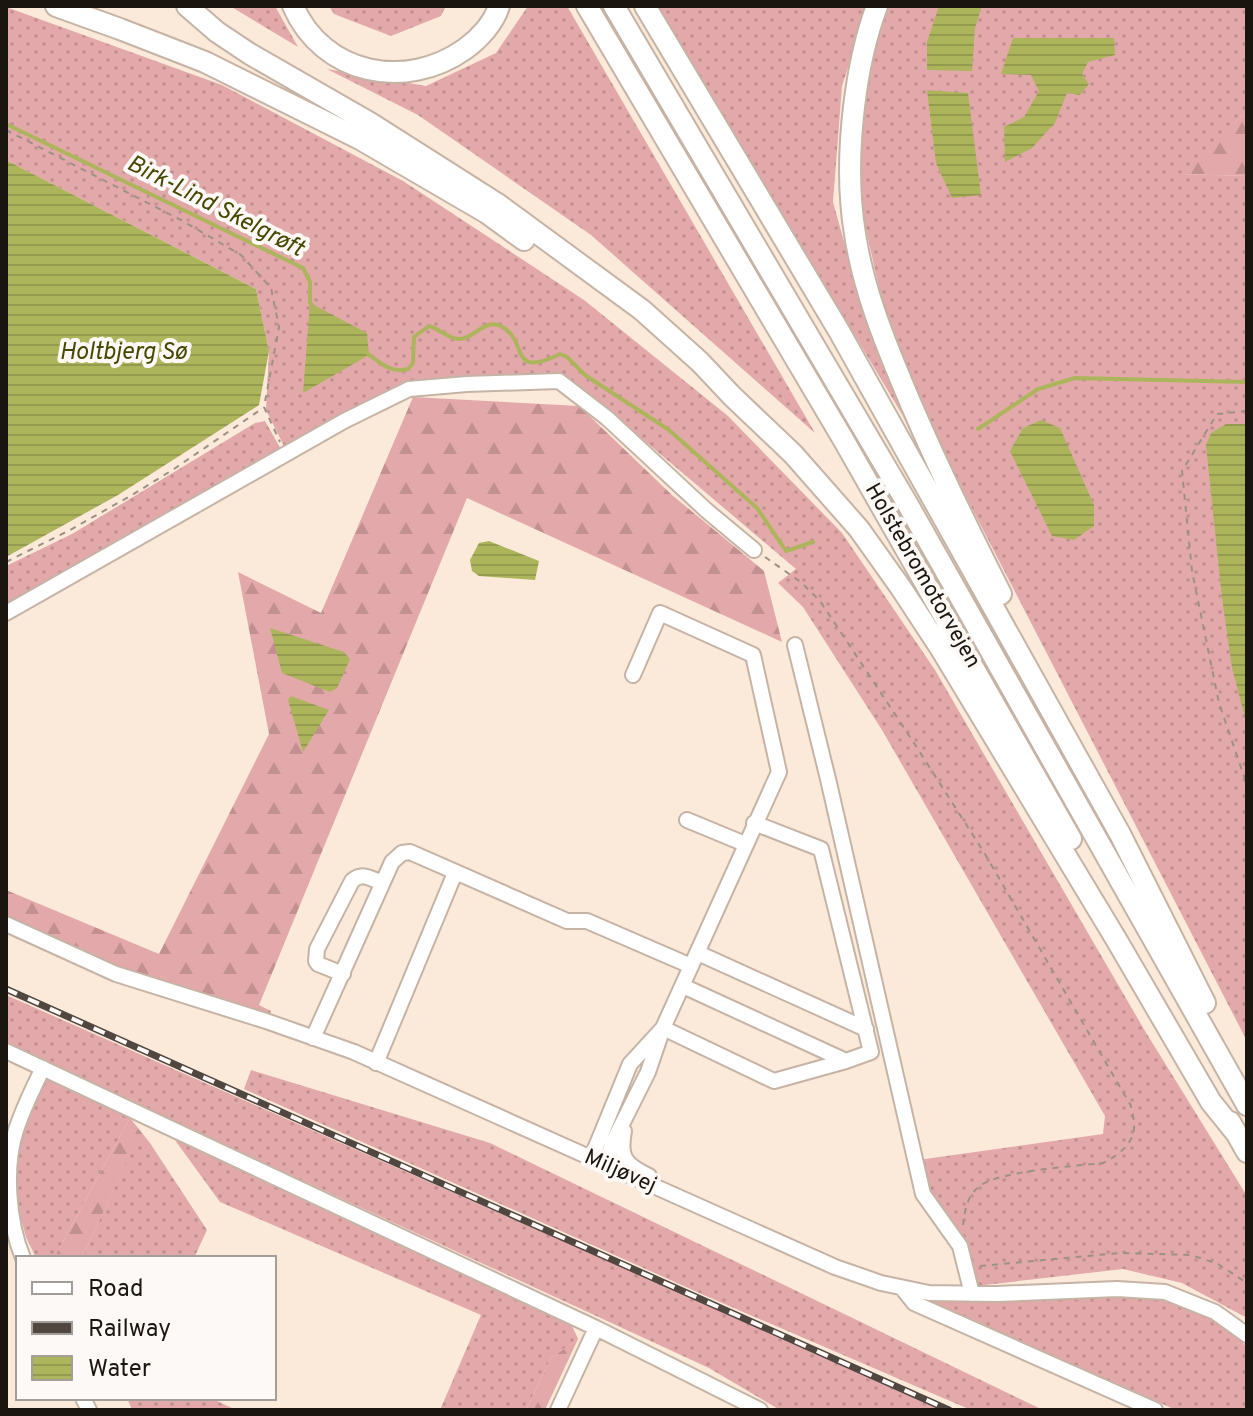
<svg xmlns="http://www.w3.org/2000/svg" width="1253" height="1416" font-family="Overpass,sans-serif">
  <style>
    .grass { fill: url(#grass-dots) }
    .forest { fill: url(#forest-firs) }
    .water { fill: url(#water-rules) }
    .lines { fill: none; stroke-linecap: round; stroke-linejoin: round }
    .stream { stroke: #adb55c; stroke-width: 4 }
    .minor-casing { stroke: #c5b4a5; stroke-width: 18 }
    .highway-casing { stroke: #c5b4a5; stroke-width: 24 }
    .path { stroke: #9d9085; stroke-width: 2; stroke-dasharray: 6 6; stroke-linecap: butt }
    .minor { stroke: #fff; stroke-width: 14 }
    .highway { stroke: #fff; stroke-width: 20 }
    .rail-casing { stroke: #504740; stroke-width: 7 }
    .rail { stroke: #fdf9f6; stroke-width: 4; stroke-dasharray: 12; stroke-linecap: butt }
    .labels { text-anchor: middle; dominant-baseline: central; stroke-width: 8; stroke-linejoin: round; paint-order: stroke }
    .street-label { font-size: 22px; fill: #1b1510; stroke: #fdf9f6 }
    .water-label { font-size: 24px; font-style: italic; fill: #454800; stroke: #fdf9f6 }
  </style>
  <defs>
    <pattern id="grass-dots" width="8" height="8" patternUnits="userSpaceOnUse" patternTransform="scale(2)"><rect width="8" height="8" fill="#e3a8aa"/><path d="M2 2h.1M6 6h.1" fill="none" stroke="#c29091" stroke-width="1.8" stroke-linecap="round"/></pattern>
    <pattern id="forest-firs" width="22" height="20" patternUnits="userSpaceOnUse" patternTransform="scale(2)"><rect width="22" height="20" fill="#e3a8aa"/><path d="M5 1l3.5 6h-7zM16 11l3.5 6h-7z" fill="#c29091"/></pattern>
    <pattern id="water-rules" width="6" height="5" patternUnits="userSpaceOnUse" patternTransform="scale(2)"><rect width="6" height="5" fill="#adb55c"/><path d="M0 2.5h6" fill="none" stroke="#949b4f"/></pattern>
  </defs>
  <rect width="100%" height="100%" fill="#fbe9d9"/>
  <path class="grass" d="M230,6H275L298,47Z
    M329,6H446L441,16L391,36L334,14Z
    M528,6H567L815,433L591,235L418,115L327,69L426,86L496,53Z
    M658,6H868L842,86L833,202L864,314L906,421Z
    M889,6H1247V111L1181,174L1247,176V1041L947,460L886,320L860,202L863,83Z
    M6,7L222,85L403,181L584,300L728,416L842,533L935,670L1145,1031L1247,1196V1318L1182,1283L1123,1269L976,1286L923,1194L918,1160L1103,1134L1105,1116L882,730L803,607L778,583L796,569L581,387L559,381L409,384L285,448L266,410L269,351L256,289L6,160Z
    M265,421L282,451L6,606V566L72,534L255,423Z
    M6,995L945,1410H780L709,1368L6,1044Z
    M251,1070L490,1143L1043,1410H971L706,1296L244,1089Z
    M47,1077L130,1118L54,1258H36L26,1237L15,1197L21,1129Z
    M172,1136L572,1326L578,1339L551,1358L526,1410H440L481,1315L220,1202Z
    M135,1142L150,1143L207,1230L194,1258H82Z
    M1172,1296L1231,1331L1247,1347V1410H1176L927,1301Z
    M127,1398H211L236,1410H132Z"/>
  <path class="forest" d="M1247,111V176L1180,174Z
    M413,397L579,406L672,495L764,571L782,642L467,498L259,1005L271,1011L269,1016L120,968L6,917V890L159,954L269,734L238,572L321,613Z
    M130,1118L150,1143H135L82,1258H54Z
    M578,1339L545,1410H526L551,1358Z"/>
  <path class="water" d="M939,6H982L975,28L972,71L927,70V42Z
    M1013,38H1114L1115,55L1088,62L1082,74L1089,84L1080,95L1067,93L1055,123L1032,148L1005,162L1004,127L1024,117L1039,91L1031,75L1001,74Z
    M927,90L968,93L981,195L952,198L936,163Z
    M6,160L256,289L269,351L259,405L118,495L6,557Z
    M310,303L367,333L369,355L303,393Z
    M1041,420L1060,428L1094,505V526L1074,540L1052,536L1010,451L1023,428Z
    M1226,424H1247V725L1232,668L1222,598L1206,445L1211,433Z
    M489,541L539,561L535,580L479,576L472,571L470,560L479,543Z
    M270,628L344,652L350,659L337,688L330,692L282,673Z
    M291,696L329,710L303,752L288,700Z"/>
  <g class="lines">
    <path class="stream" d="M6,124L303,268L310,282V303L312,305
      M367,353C380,363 392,374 408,369L413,363L414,337L429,326C439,329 450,339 458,339C475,340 485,315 504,328C528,343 509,379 560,354L567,357L585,375L669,430L757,508L786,551L813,542
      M978,429L1038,389L1075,378L1247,382"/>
    <g class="minor-casing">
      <path id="minor" d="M6,613L344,421L409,389L467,384L559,381L607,418L706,510L754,550
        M795,645L828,779L923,1194L960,1246L972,1294
        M687,820L745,844
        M6,924L116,974L266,1021L354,1052L835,1267L881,1283L929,1293L997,1294L1117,1289L1165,1292L1215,1312L1247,1335
        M698,953L866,1029
        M343,974L318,964L316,961L317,949L352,881C362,872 370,878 382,883
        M683,986L846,1061
        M313,1038L392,862L402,853L410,852L567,921H587L691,966
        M6,1051L596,1328L760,1410
        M376,1063L455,873
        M624,1131C619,1157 625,1165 649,1176
        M591,1159L630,1064L663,1028L779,772L753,655L660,613L633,675
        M605,1165L613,1142L648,1072L663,1028L774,1081L846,1061L871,1052L821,849L754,823
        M23,1258C8,1222 4,1167 16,1130C23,1109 33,1088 43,1068
        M902,1288L914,1303L1155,1410
        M83,1398L89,1410
        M558,1410L596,1328"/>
    </g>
    <g class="highway-casing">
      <path id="highway" d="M56,6L120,29L205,62L360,139L487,213L524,240
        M187,6L217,32L250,54L370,123L499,205L642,310L700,362L732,396L793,454L859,529L901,588L941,649L1116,939L1211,1102L1236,1133
        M293,6C323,75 406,91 465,49C479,39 494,23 499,6
        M587,6L843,439L1071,839
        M614,6L907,503L1247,1105
        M645,6L839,331L1120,834L1205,1003
        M877,6C865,38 858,73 854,107C849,149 848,192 855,234C863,288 884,340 905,390C934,459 967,527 1001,594
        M1230,1122L1247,1152"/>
    </g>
    <path class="path" d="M6,130L181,220L241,255L271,288L279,327L264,407L280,442
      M1247,411L1217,414L1182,471L1192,571L1219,703L1247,785
      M765,557L802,583L820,601L840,631L914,743L985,854L1131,1106C1132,1113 1135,1121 1134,1128C1133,1145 1117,1156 1103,1163C1076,1166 998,1171 980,1186C967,1195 965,1210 963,1225
      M6,562L70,530L132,495L174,469L263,408
      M980,1266L1119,1253L1191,1255L1218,1264L1247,1283"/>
    <use href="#minor" class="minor"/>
    <use href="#highway" class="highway"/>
    <g class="rail-casing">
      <path id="rail" d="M6,989L949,1410"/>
    </g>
    <use href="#rail" class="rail"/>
  </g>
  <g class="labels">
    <g class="street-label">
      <text transform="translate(922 576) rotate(60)">Holstebromotorvejen</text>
      <text transform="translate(620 1172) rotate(24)">Miljøvej</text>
    </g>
    <g class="water-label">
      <text transform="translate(215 207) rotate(27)">Birk-Lind Skelgrøft</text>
      <text x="123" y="353">Holtbjerg Sø</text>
    </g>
  </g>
  <rect width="1253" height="1416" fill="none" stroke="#1b1510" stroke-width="16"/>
  <rect x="16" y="1256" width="260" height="144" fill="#fdf9f6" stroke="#a39e9a" stroke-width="2"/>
  <rect x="32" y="1282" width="40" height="12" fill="#ffffff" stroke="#a39e9a" stroke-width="2"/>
  <text x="88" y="1296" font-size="24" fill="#1b1510">Road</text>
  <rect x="32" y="1322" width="40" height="12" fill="#504740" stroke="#a39e9a" stroke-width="2"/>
  <text x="88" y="1336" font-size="24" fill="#1b1510">Railway</text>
  <rect x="32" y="1356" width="40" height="24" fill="url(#water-rules)" stroke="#a39e9a" stroke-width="2"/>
  <text x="88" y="1376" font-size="24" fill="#1b1510">Water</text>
</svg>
